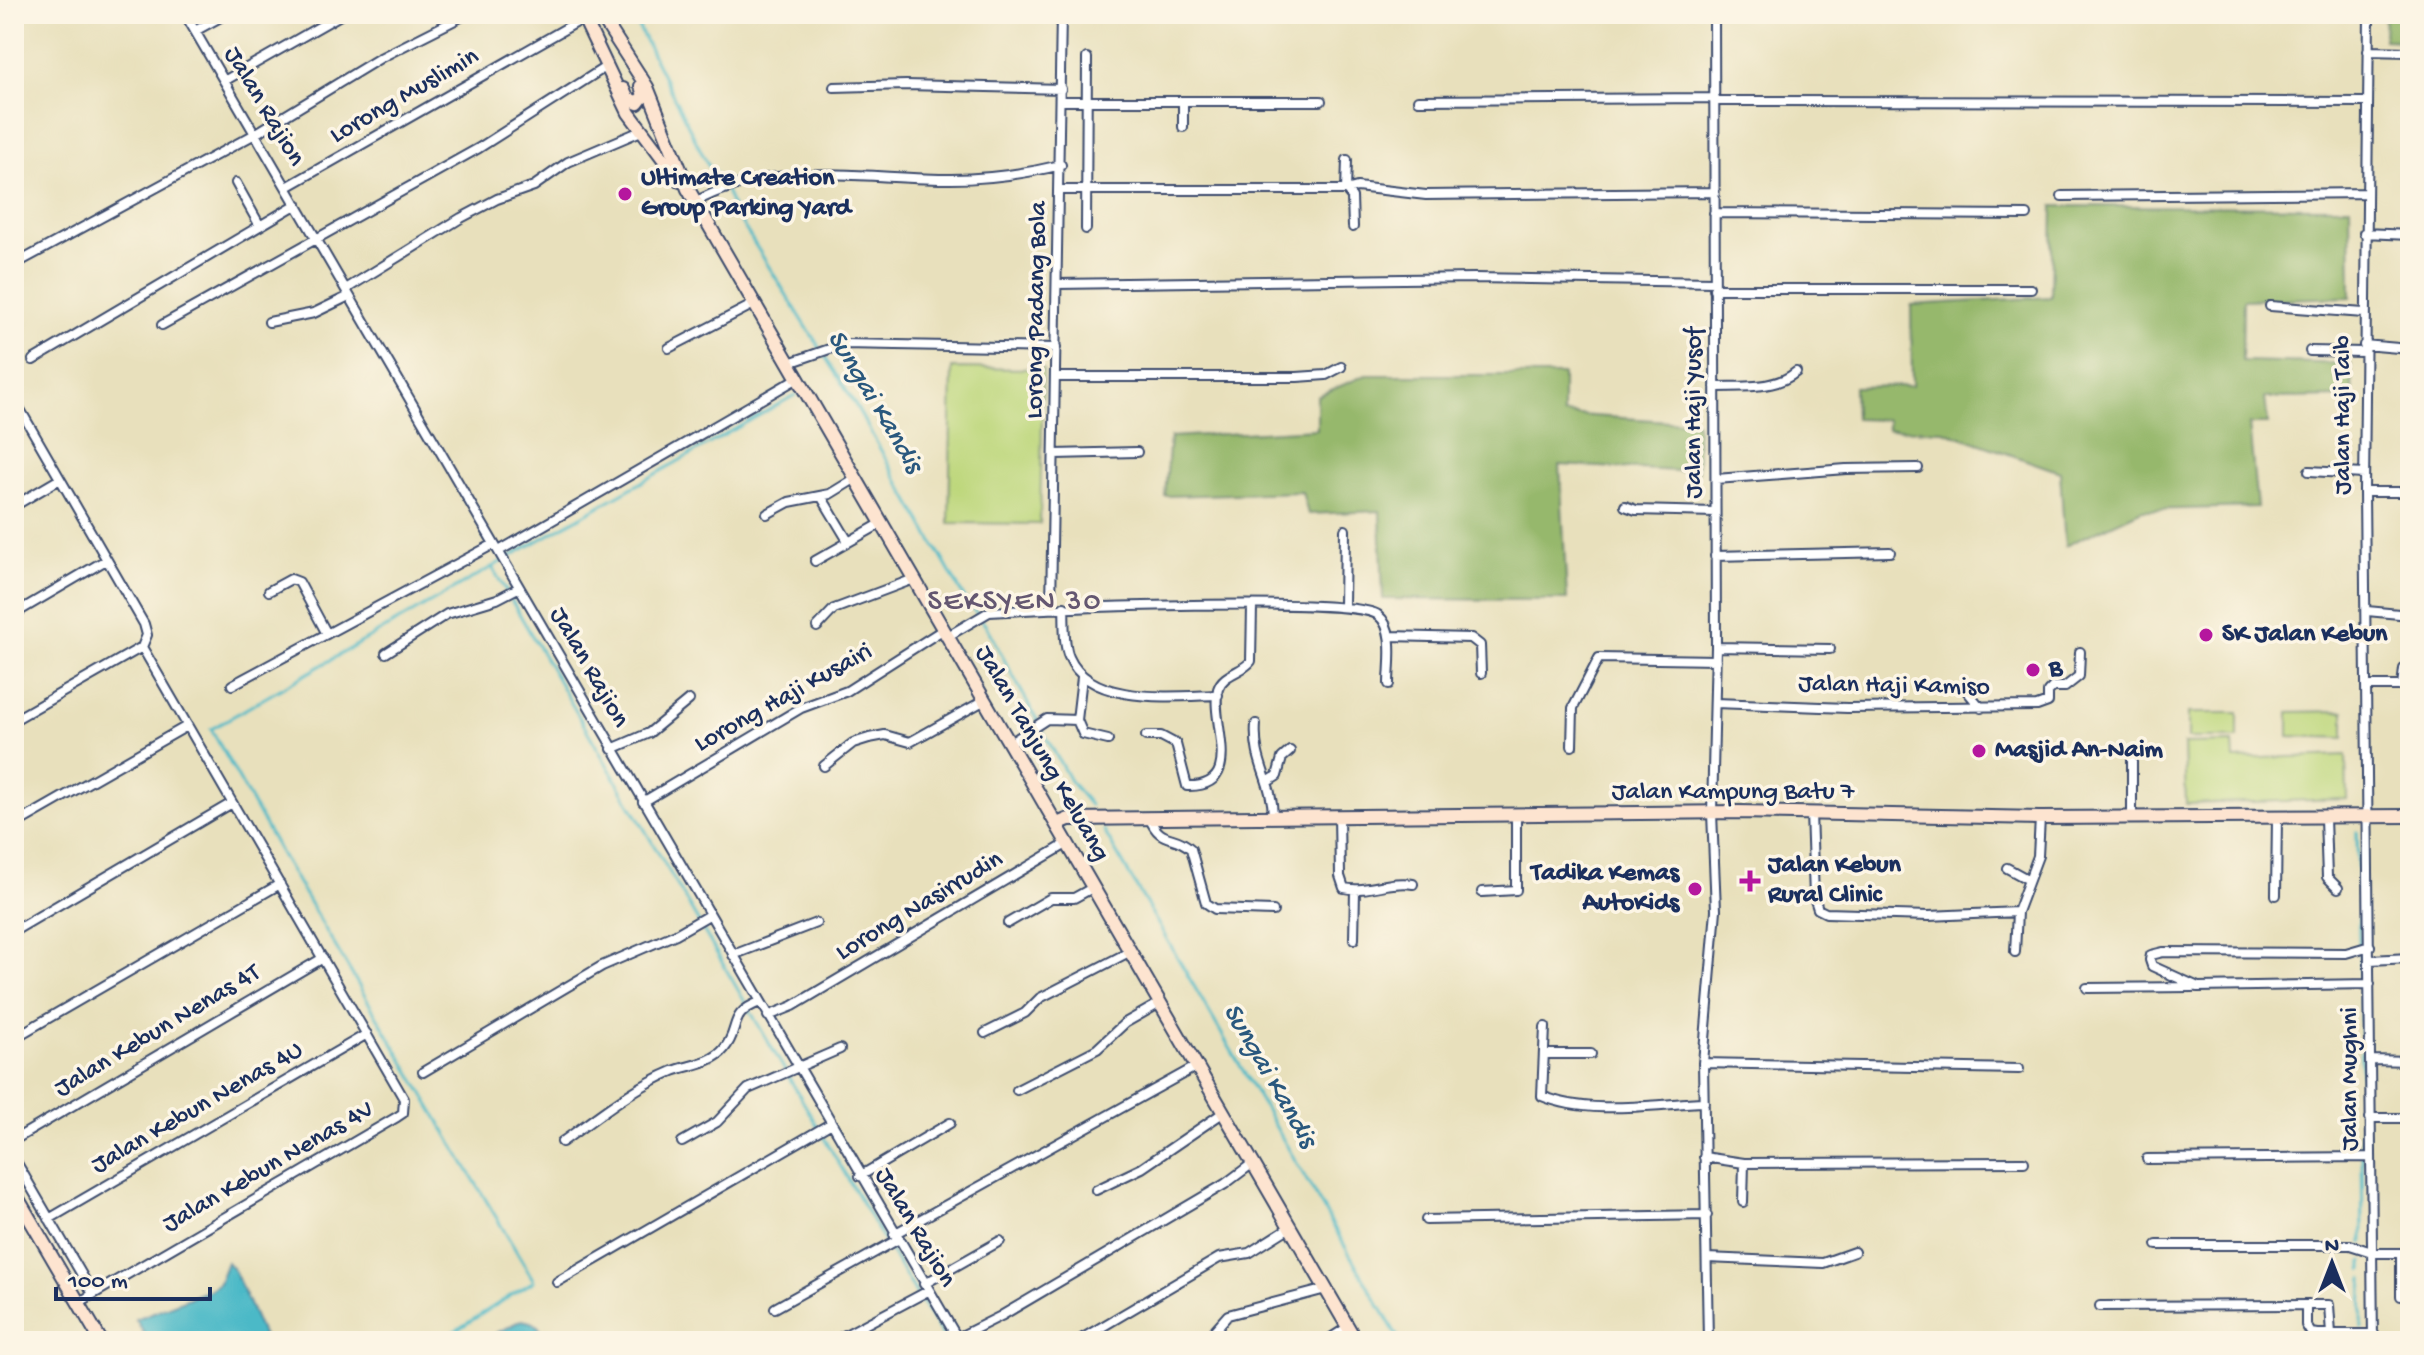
<svg xmlns="http://www.w3.org/2000/svg" width="2424" height="1355" font-family="'Gochi Hand',sans-serif">
  <style>
    .green { fill: #bdd77c; stroke: #6c836d; stroke-width: 2 }
    .forest { fill: #96b86c; stroke: #587465; stroke-width: 2 }
    .water { fill: #4cb9c7; stroke: #347492; stroke-width: 2 }
    .lines { fill: none; stroke-linecap: round; stroke-linejoin: round }
    .stream { stroke: #4cb9c7; stroke-width: 3 }
    .street-casing { stroke: #3a4a6c; stroke-width: 12 }
    .secondary-casing { stroke: #3a4a6c; stroke-width: 16 }
    .street { stroke: #fff; stroke-width: 8 }
    .secondary { stroke: #fde4d0; stroke-width: 12 }
    .poi-dot { fill: #b5179e; stroke: #fcf5e5; stroke-width: 3 }
    .labels { text-anchor: middle; dominant-baseline: central; stroke-width: 7; stroke-linejoin: round; paint-order: stroke }
    .street-label { font-size: 26px; fill: #1b2f5e; stroke: #fcf5e5 }
    .poi-label { font-size: 26px; font-weight: bold; fill: #1b2f5e; stroke: #fcf5e5; text-anchor: start }
    .water-label { font-size: 28px; font-style: italic; fill: #2a587e; stroke: #fcf5e5 }
    .quarter-label { font-size: 30px; letter-spacing: 2px; fill: #645771; stroke: #fcf5e5 }
  </style>
  <rect width="100%" height="100%" fill="#fcf5e5"/>
  <filter id="ink" filterUnits="userSpaceOnUse"><feTurbulence type="fractalNoise" baseFrequency=".0125" numOctaves="2"/><feDisplacementMap in="SourceGraphic" scale="16" xChannelSelector="R" yChannelSelector="G"/><feConvolveMatrix kernelMatrix="1 2 1 2 8 2 1 2 1" color-interpolation-filters="sRGB"/></filter>
  <filter id="wash" filterUnits="userSpaceOnUse"><feTurbulence type="fractalNoise" baseFrequency=".006" numOctaves="4" result="noise"/><feDisplacementMap in="SourceGraphic" scale="32" xChannelSelector="R" yChannelSelector="G"/><feGaussianBlur stdDeviation="1.8" result="paint"/><feColorMatrix in="noise" values="0 0 0 0 0 0 0 0 0 0 0 0 0 0 0 0 0 1.4 0 .05"/><feComposite in="paint" operator="in"/></filter>
  <g filter="url(#wash)">
    <rect width="100%" height="100%" fill="#e8e0bc"/>
    <path class="green" d="M952,368L1043,369L1040,524L949,523Z
      M2344,711V738L2289,736V712Z
      M2188,713H2238V738H2188Z
      M2233,743L2234,759L2346,755L2347,799L2186,804L2184,744Z"/>
    <path class="forest" d="M2385,14H2410V41L2384,40Z
      M2053,206L2350,207L2351,297L2243,300L2242,361L2351,364L2353,397L2265,398L2268,424H2249L2257,507L2142,510L2065,546L2060,472L1944,431L1887,429L1888,420L1855,419L1854,387L1912,386L1911,305L2051,297Z
      M1366,375H1563V414L1697,423L1698,472L1560,465L1567,600L1383,599L1380,511L1308,514L1302,492L1165,496L1170,437L1317,429V396Z"/>
    <path class="water" d="M227,1262L235,1272L265,1341H148L136,1319L209,1290L219,1283Z
      M521,1320C536,1322 541,1326 545,1341H482Z"/>
    <g class="lines">
      <path class="stream" d="M632,14L708,165L723,183L734,211L853,401L965,599L986,626L1070,781L1090,805
        M492,567L795,395
        M1104,831L1400,1341
        M2357,832L2361,1035
        M2361,1052L2363,1243
        M2363,1261V1270
        M2362,1328L2363,1278
        M439,1341L534,1281L283,858L211,729L492,567L887,1246L946,1341"/>
    </g>
  </g>
  <g filter="url(#ink)">
    <g class="lines">
      <g class="street-casing">
        <path id="street" d="M185,14L959,1341
          M2369,14L2364,492L2373,1341
          M605,22L617,14
          M195,31L226,14
          M2368,51L2410,52
          M224,81L342,14
          M834,87L906,85L1061,89
          M1418,100L1715,98
          M1061,101H1321
          M1714,101L2367,102
          M1183,127V101
          M1347,160L1346,190L1352,197L1353,227
          M236,183L260,226
          M287,187L584,18
          M1060,190H1346L1357,187L1426,195L1714,192
          M2062,196L2366,193
          M695,202C774,159 865,179 951,179C988,179 1024,174 1061,165
          M1714,213L2027,215
          M1086,229L1087,58
          M2364,233L2410,235
          M19,262L255,134L380,58L467,14
          M1057,284L1474,278L1714,282
          M346,289L461,218L497,199L534,186L568,162L641,131
          M1714,289H2031
          M2270,306L2364,313
          M269,322L314,313L349,296
          M162,325L479,148L607,66
          M2364,345L2410,349
          M669,348L754,304
          M2310,351L2364,352
          M33,360L297,204
          M789,363L844,344L1056,348
          M1056,377H1297L1326,375L1341,367
          M1715,387C1742,386 1775,390 1796,372
          M14,399L144,624L147,635L142,647
          M1055,454L1137,452
          M2309,471L2364,474
          M1716,479L1846,469L1918,468
          M2364,492H2410
          M821,496L848,541
          M14,506L60,479
          M1625,506L1636,510L1715,512
          M767,514L789,502L830,494L856,478
          M499,551L798,378
          M1715,556L1890,552
          M815,561L882,523
          M269,591L291,579L299,582L327,634
          M1344,606L1345,530
          M1051,607L1061,14
          M1064,607C1065,622 1063,644 1069,657C1090,706 1175,696 1218,695
          M2367,611L2410,615
          M14,614L106,560
          M817,627L834,609L914,579
          M948,636L989,612C1041,609 1353,595 1378,615C1396,629 1389,664 1389,684
          M1389,636L1471,638L1480,645L1481,673
          M1716,647L1830,649
          M386,653L447,614L497,599L518,588
          M232,685L494,544
          M2367,686H2402L2404,669L2410,668
          M1967,691L1981,708
          M1715,703L1847,708L2037,706L2048,702V692L2053,687H2065L2079,676L2080,652
          M14,720L142,647
          M1077,720L1083,734L1108,740
          M1256,724C1253,763 1272,779 1273,815
          M1146,736H1161L1176,744L1187,786C1247,788 1209,721 1218,689C1223,673 1242,673 1251,661L1252,606
          M1010,743L1047,719L1077,720L1082,677
          M1572,746L1573,708L1599,658L1716,660
          M612,749L649,733L689,700
          M2132,753V818
          M824,766L853,743L869,738L885,735L910,742L985,700
          M1269,781L1277,776L1282,758L1290,751
          M643,802L801,708L847,691L944,629
          M1811,813L1814,897L1818,909L1826,913L1929,916L2017,912
          M1339,815L1340,876L1344,888C1368,893 1389,880 1413,884
          M1149,817C1161,846 1173,832 1191,849L1206,903L1215,909L1273,911
          M2325,818L2327,877L2338,888
          M14,825L187,726
          M2007,868L2029,880
          M1482,892L1516,890V817
          M2276,895L2277,817
          M1008,923L1051,898H1074L1094,887
          M14,931L232,803
          M1354,939L1355,891
          M2370,946L2346,953L2163,952L2151,955L2150,960L2152,966L2198,987L2370,984
          M2015,952L2017,912L2038,856L2040,818
          M733,955L816,923
          M2370,960L2410,958
          M2087,988L2193,987
          M768,1016L793,1006L1068,843
          M1545,1027L1542,1096C1590,1116 1653,1104 1704,1102
          M985,1033L1025,1013L1040,998L1131,951
          M14,1038L280,884
          M1544,1054H1591
          M2371,1060L2410,1061
          M1703,1063L2019,1069
          M423,1072L602,966L676,934L709,915
          M1017,1090L1097,1049L1125,1023L1160,1003
          M2370,1118H2410
          M14,1140L323,958
          M562,1142C597,1117 632,1088 673,1071C689,1065 713,1063 724,1049C741,1029 727,1014 760,1002
          M682,1142L717,1122L748,1089L840,1049
          M1704,1157L1744,1163L2024,1162
          M14,1158L93,1294
          M2147,1159L2371,1157
          M860,1176L950,1123
          M1096,1190L1142,1168L1224,1112
          M1743,1202L1744,1163
          M49,1219L367,1034
          M1426,1220L1707,1215
          M894,1234L1197,1066
          M2157,1245H2350L2375,1253H2410
          M2401,1253V1296
          M1707,1258L1823,1263L1854,1252
          M557,1282L830,1124
          M924,1284L1000,1241
          M78,1303L397,1117L403,1113L404,1099L142,647
          M2100,1306L2306,1305
          M775,1308L897,1240
          M2331,1334L2329,1305H2306V1325L2311,1333L2317,1334H2374
          M957,1338L1001,1316L1225,1184L1253,1163
          M834,1341L928,1291
          M1078,1341L1219,1258L1249,1253L1290,1227
          M1205,1341L1228,1315L1326,1289
          M1326,1341L1348,1327
          M1708,1341L1703,1063L1716,910L1712,813L1716,647L1714,14"/>
      </g>
      <g class="secondary-casing">
        <path id="secondary" d="M582,14L629,113L680,181
          M600,14L647,87L688,189L1356,1341
          M623,89L627,98L638,103L644,95L641,86
          M1057,824L1069,819L1739,812L2040,818L2410,816
          M14,1192L101,1341"/>
      </g>
      <use href="#street" class="street"/>
      <use href="#secondary" class="secondary"/>
    </g>
  </g>
  <g class="poi-dot">
    <circle cx="625" cy="194" r="8"/>
    <circle cx="2206" cy="635" r="8"/>
    <circle cx="2033" cy="670" r="8"/>
    <circle cx="1979" cy="751" r="8"/>
    <path d="M1746 869h8v8h8v8h-8v8h-8v-8h-8v-8h8z"/>
    <circle cx="1695" cy="889" r="8"/>
  </g>
  <g class="labels">
    <g class="street-label">
      <text transform="translate(405 97) rotate(-30)">Lorong Muslimin</text>
      <text transform="translate(263 107) rotate(59)">Jalan Rajion</text>
      <text transform="translate(1038 310) rotate(-89)">Lorong Padang Bola</text>
      <text transform="translate(1695 413) rotate(-90)">Jalan Haji Yusof</text>
      <text transform="translate(2344 415) rotate(-90)">Jalan Haji Taib</text>
      <text transform="translate(588 668) rotate(60)">Jalan Rajion</text>
      <text transform="translate(1894 687) rotate(1)">Jalan Haji Kamiso</text>
      <text transform="translate(784 699) rotate(-29)">Lorong Haji Kusairi</text>
      <text transform="translate(1041 754) rotate(60)">Jalan Tanjung Keluang</text>
      <text x="1733" y="793">Jalan Kampung Batu 7</text>
      <text transform="translate(920 907) rotate(-31)">Lorong Nasirrudin</text>
      <text transform="translate(158 1032) rotate(-31)">Jalan Kebun Nenas 4T</text>
      <text transform="translate(2351 1079) rotate(-90)">Jalan Mughni</text>
      <text transform="translate(198 1109) rotate(-30)">Jalan Kebun Nenas 4U</text>
      <text transform="translate(269 1168) rotate(-30)">Jalan Kebun Nenas 4V</text>
      <text transform="translate(914 1228) rotate(59)">Jalan Rajion</text>
    </g>
    <g class="poi-label">
      <text x="641" y="179">Ultimate Creation<tspan x="641" dy="30">Group Parking Yard</tspan></text>
      <text x="2222" y="635">SK Jalan Kebun</text>
      <text x="2049" y="670">B</text>
      <text x="1995" y="751">Masjid An-Naim</text>
      <text x="1768" y="866">Jalan Kebun<tspan x="1768" dy="30">Rural Clinic</tspan></text>
      <text x="1679" y="874" text-anchor="end">Tadika Kemas<tspan x="1679" dy="30">AutoKids</tspan></text>
    </g>
    <g class="water-label">
      <text transform="translate(874 402) rotate(59)">Sungai Kandis</text>
      <text transform="translate(1269 1076) rotate(60)">Sungai Kandis</text>
    </g>
    <g class="quarter-label">
      <text x="1015" y="603">SEKSYEN 30</text>
    </g>
  </g>
  <rect width="2424" height="1355" fill="none" stroke="#fcf5e5" stroke-width="48"/>
  <g transform="translate(2332 1263)" stroke="#fcf5e5" stroke-width="6" paint-order="stroke">
  <path d="M0-6L14 30L0 20L-14 30Z" fill="#1b2f5e"/>
  <text y="-12" font-size="22" font-weight="bold" text-anchor="middle" fill="#1b2f5e">N</text>
  </g>
  <path d="M56 1287v12h154v-12" fill="none" stroke="#1b2f5e" stroke-width="4"/>
  <text x="68" y="1287" font-size="24" fill="#1b2f5e" stroke="#fcf5e5" stroke-width="6" paint-order="stroke">100 m</text>
</svg>
